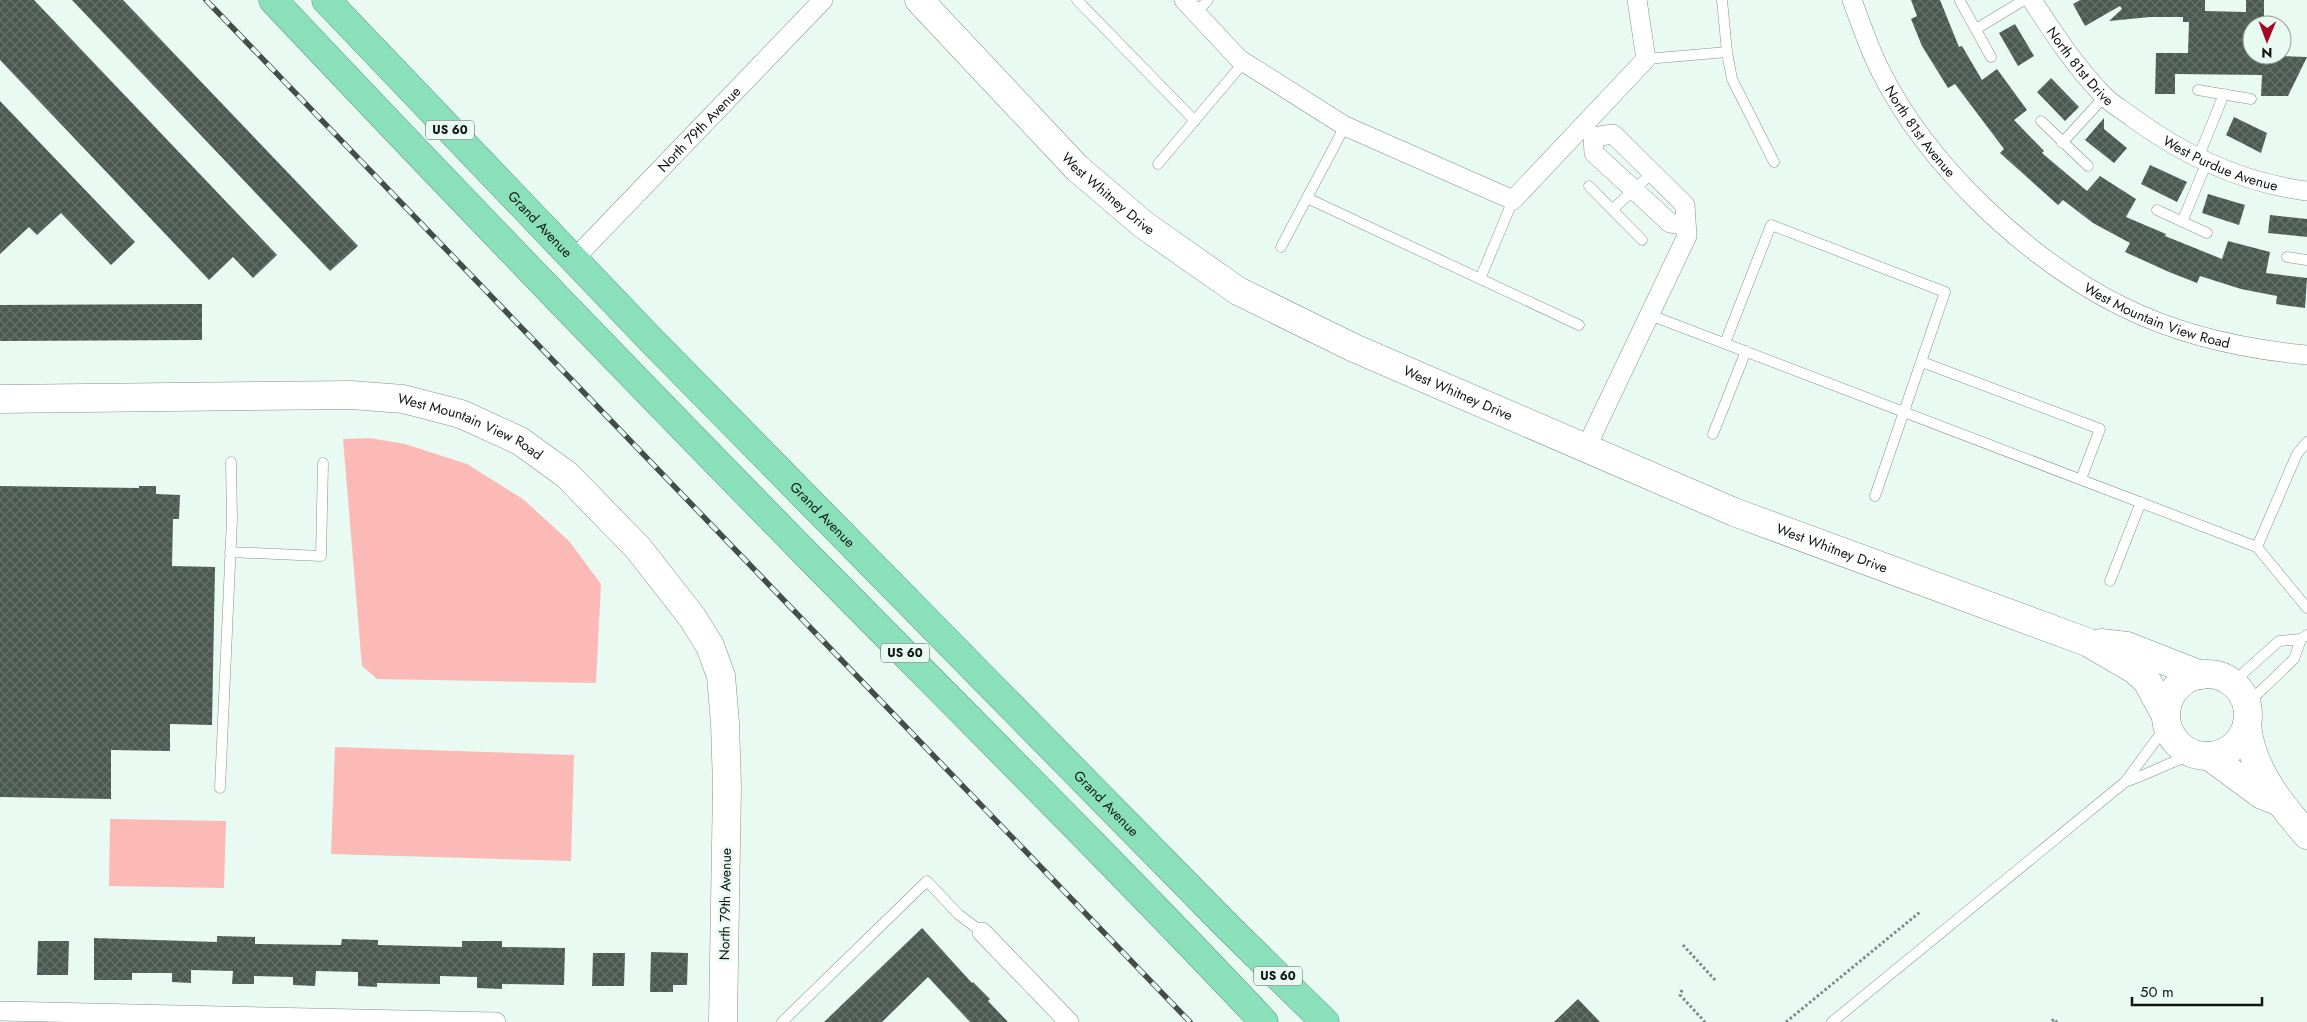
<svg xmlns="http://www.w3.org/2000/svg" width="2307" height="1022" font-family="Jost,sans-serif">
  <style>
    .green { fill: #fcbab6 }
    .building { fill: url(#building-cross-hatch) }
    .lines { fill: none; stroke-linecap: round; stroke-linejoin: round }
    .lane-casing { stroke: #84938c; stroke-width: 11 }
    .street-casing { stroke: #84938c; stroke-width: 20 }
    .secondary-casing { stroke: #84938c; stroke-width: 29 }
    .highway-casing { stroke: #5f9980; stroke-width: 29 }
    .path { stroke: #7e8984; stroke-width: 3; stroke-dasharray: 2.5 2.5; stroke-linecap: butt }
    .lane { stroke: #fff; stroke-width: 10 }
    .street { stroke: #fff; stroke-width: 19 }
    .secondary { stroke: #fff; stroke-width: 28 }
    .highway { stroke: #89e0ba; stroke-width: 28 }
    .rail-casing { stroke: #454d49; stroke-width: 5.5 }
    .rail { stroke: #e9faf2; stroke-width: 4; stroke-dasharray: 11; stroke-linecap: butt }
    .labels { text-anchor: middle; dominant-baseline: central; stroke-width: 5; stroke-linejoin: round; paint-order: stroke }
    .shield { fill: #e9faf2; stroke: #515a56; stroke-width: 1 }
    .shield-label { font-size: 12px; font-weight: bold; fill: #101513 }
    .street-label { font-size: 14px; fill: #101513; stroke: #e9faf2 }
  </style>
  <defs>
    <pattern id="building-cross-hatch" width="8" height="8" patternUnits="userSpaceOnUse" patternTransform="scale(1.25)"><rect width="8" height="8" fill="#4b5952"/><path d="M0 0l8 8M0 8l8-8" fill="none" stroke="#66716c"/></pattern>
  </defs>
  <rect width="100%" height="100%" fill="#e9faf2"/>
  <path class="green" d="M370,438L405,444L467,464L523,499L569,541L601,584L596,683L377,679L362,666L343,439Z
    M335,747L574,755L571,861L331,854Z
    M110,819L226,821L224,888L109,886Z"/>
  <path class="building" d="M0,0H34L277,255L253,278L233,257L209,280L0,60Z
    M72,0H123L358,246L330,271Z
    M1911,0H1940L1959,47L1962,46L1982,80L1997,69L2027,110L2014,120L2044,151L2042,153L2087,191L2100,176L2136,199L2126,217L2166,234L2165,236L2222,259L2228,241L2270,252L2266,273L2307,278L2305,308L2276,304L2277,296L2241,289L2200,276L2197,283L2169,272L2125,252L2130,243L2093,223L2063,200L2058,205L2000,153L2004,149L1955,84L1948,88L1922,46L1911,19L1917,16Z
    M2080,0H2205V11L2246,12V0H2264V25H2252V55L2307,57L2288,96H2261L2262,75L2175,74V94H2155L2156,53H2188L2189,22H2183V17H2150L2109,21L2122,9L2120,6L2085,26L2073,4Z
    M2015,24L2034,56L2018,66L1999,33Z
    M2051,78L2079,107L2065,121L2037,92Z
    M0,101L135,242L111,265L61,213L37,235L29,227L0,254Z
    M2234,117L2267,133L2261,153L2226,135Z
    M2104,118V129L2127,148L2114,163L2085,140Z
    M2150,165L2187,182L2177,202L2141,184Z
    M2208,194L2245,205L2239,225L2202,213Z
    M2270,215L2307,219V237L2268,233Z
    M202,304V340L0,341V305Z
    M0,486L139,488V486H156V494L180,495L179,519H173L172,566L215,567L212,725L170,724V751L111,750V799L0,797Z
    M922,928L972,983L973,982L990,999L988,1001L1008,1022H970L928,977L882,1022H824Z
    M217,936L255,937V944L341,945L342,939L378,940V945L462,947V941H502V947L565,948L564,985L502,984V989L477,988V977L440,976V984L377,983V987L358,986V972L316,971L315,986L293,985V977L254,976V984H232L233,971L191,970V983L172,982V973H132V980H94V938L217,942Z
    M38,941H69L68,975H37Z
    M651,952L688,953L687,985H673V992H650Z
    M593,953H625L624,986H592Z
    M1578,999L1600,1022H1554Z"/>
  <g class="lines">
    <g class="lane-casing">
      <path id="lane" d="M1077,0L1195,121
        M1722,0L1727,52L1732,79L1774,162
        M1960,1L1991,57
        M1196,13L1208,0
        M1976,29L2024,0
        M1646,59L1727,52
        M2198,90L2251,99
        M2041,121L2088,166
        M2062,143L2104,97
        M2198,158L2224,94
        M1158,164L1244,62
        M1589,186L1642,240
        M1307,198L1579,325
        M1613,209L1653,172
        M2157,210L2207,233
        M2182,222L2207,162
        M1281,247L1345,126
        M2287,257L2307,260
        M1480,279L1513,200
        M1650,315L2257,547L2307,608
        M1725,343L1771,225L1945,292L1875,496
        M1922,362L2100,429L2081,479
        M1713,434L1746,351
        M2257,547L2297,454L2307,442
        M230,552L321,556L323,463
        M2110,581L2141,502
        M2232,683L2279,641L2301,639
        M2246,705L2294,659L2301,639L2307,635
        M2125,782C2149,774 2170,762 2194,754
        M220,788L232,519L231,462
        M782,1022L927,881L958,914L982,932
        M1832,1022L2125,782L2167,725"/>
    </g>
    <g class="street-casing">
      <g id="street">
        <path d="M1184,0L1239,59L1345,126L1513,200L1646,59L1637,0"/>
        <path id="s1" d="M1852,0C1861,24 1869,48 1880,70C1927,165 2027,259 2121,306C2179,335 2243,349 2307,355"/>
        <path id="s2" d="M2032,0C2054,34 2075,66 2103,95C2111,104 2123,110 2133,118C2185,156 2243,183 2307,191"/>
        <path id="s3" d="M575,258L823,0"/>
        <path d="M1586,448L1687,236L1685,205L1613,134L1593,137L1594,153L1670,223L1686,226"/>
        <path d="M982,932L1069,1022"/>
        <path d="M0,1011L496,1022"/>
      </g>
    </g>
    <g class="secondary-casing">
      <g id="secondary">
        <path id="s4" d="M919,0L1077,168L1144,225L1238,291L1354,348L1734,512L2087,642L2135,670L2147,681L2166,716"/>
        <path id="s5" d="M0,399L351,395L403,399L461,414L520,441L567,475L638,548L692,617L710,646L721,676L725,723L727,786L723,1022"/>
        <path d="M2101,643L2127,646L2201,675"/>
        <circle cx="2207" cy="715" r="41"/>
        <path d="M2247,724C2250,767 2280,804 2307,835"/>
        <path d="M2209,756L2262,795L2277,801"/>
      </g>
    </g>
    <g class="highway-casing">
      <g id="highway">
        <path d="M273,0C451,189 632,376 814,562C965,715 1117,866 1264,1022"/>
        <path id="s6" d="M326,0L652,341L1231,930L1325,1022"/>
      </g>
    </g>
    <path class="path" d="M1683,945L1715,980
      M1682,990L1680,995L1705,1022
      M2052,1021L2054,1019L2057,1022
      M1786,1022L1920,912"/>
    <use href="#lane" class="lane"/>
    <use href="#street" class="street"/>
    <use href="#secondary" class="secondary"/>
    <use href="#highway" class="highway"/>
    <g class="rail-casing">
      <path id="rail" d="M206,0L1190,1022"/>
    </g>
    <use href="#rail" class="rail"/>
  </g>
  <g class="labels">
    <g class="shield">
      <rect x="426" y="120.5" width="48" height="19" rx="4"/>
      <rect x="881" y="643.5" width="48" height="19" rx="4"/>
      <rect x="1254" y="966.5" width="48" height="19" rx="4"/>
    </g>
    <g class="shield-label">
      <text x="450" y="130">US 60</text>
      <text x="905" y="653">US 60</text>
      <text x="1278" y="976">US 60</text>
    </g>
    <g class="street-label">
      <text stroke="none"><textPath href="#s2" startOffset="82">North 81st Drive</textPath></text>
      <text stroke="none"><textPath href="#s3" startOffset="179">North 79th Avenue</textPath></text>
      <text stroke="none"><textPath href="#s1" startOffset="149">North 81st Avenue</textPath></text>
      <text stroke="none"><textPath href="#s2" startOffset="256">West Purdue Avenue</textPath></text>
      <text stroke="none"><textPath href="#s4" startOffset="271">West Whitney Drive</textPath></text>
      <text stroke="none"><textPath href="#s6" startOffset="310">Grand Avenue</textPath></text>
      <text stroke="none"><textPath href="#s1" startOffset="455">West Mountain View Road</textPath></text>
      <text stroke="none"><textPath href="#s4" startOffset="676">West Whitney Drive</textPath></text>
      <text stroke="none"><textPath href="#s5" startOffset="476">West Mountain View Road</textPath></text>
      <text stroke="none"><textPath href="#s6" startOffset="715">Grand Avenue</textPath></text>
      <text stroke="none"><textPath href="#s4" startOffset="1081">West Whitney Drive</textPath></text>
      <text stroke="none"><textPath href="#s6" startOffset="1120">Grand Avenue</textPath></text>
      <text transform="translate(725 904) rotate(-89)">North 79th Avenue</text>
    </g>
  </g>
  <g transform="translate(2267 40) rotate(181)"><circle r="24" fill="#e9faf2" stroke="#929e99"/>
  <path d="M0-4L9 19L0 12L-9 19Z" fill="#a40822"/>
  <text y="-8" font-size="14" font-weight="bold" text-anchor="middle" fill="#101513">N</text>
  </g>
  <path d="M2132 997v8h130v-8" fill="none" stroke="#101513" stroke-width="2.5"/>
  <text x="2140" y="997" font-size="15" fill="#101513" stroke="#e9faf2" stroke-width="4" paint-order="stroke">50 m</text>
</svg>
